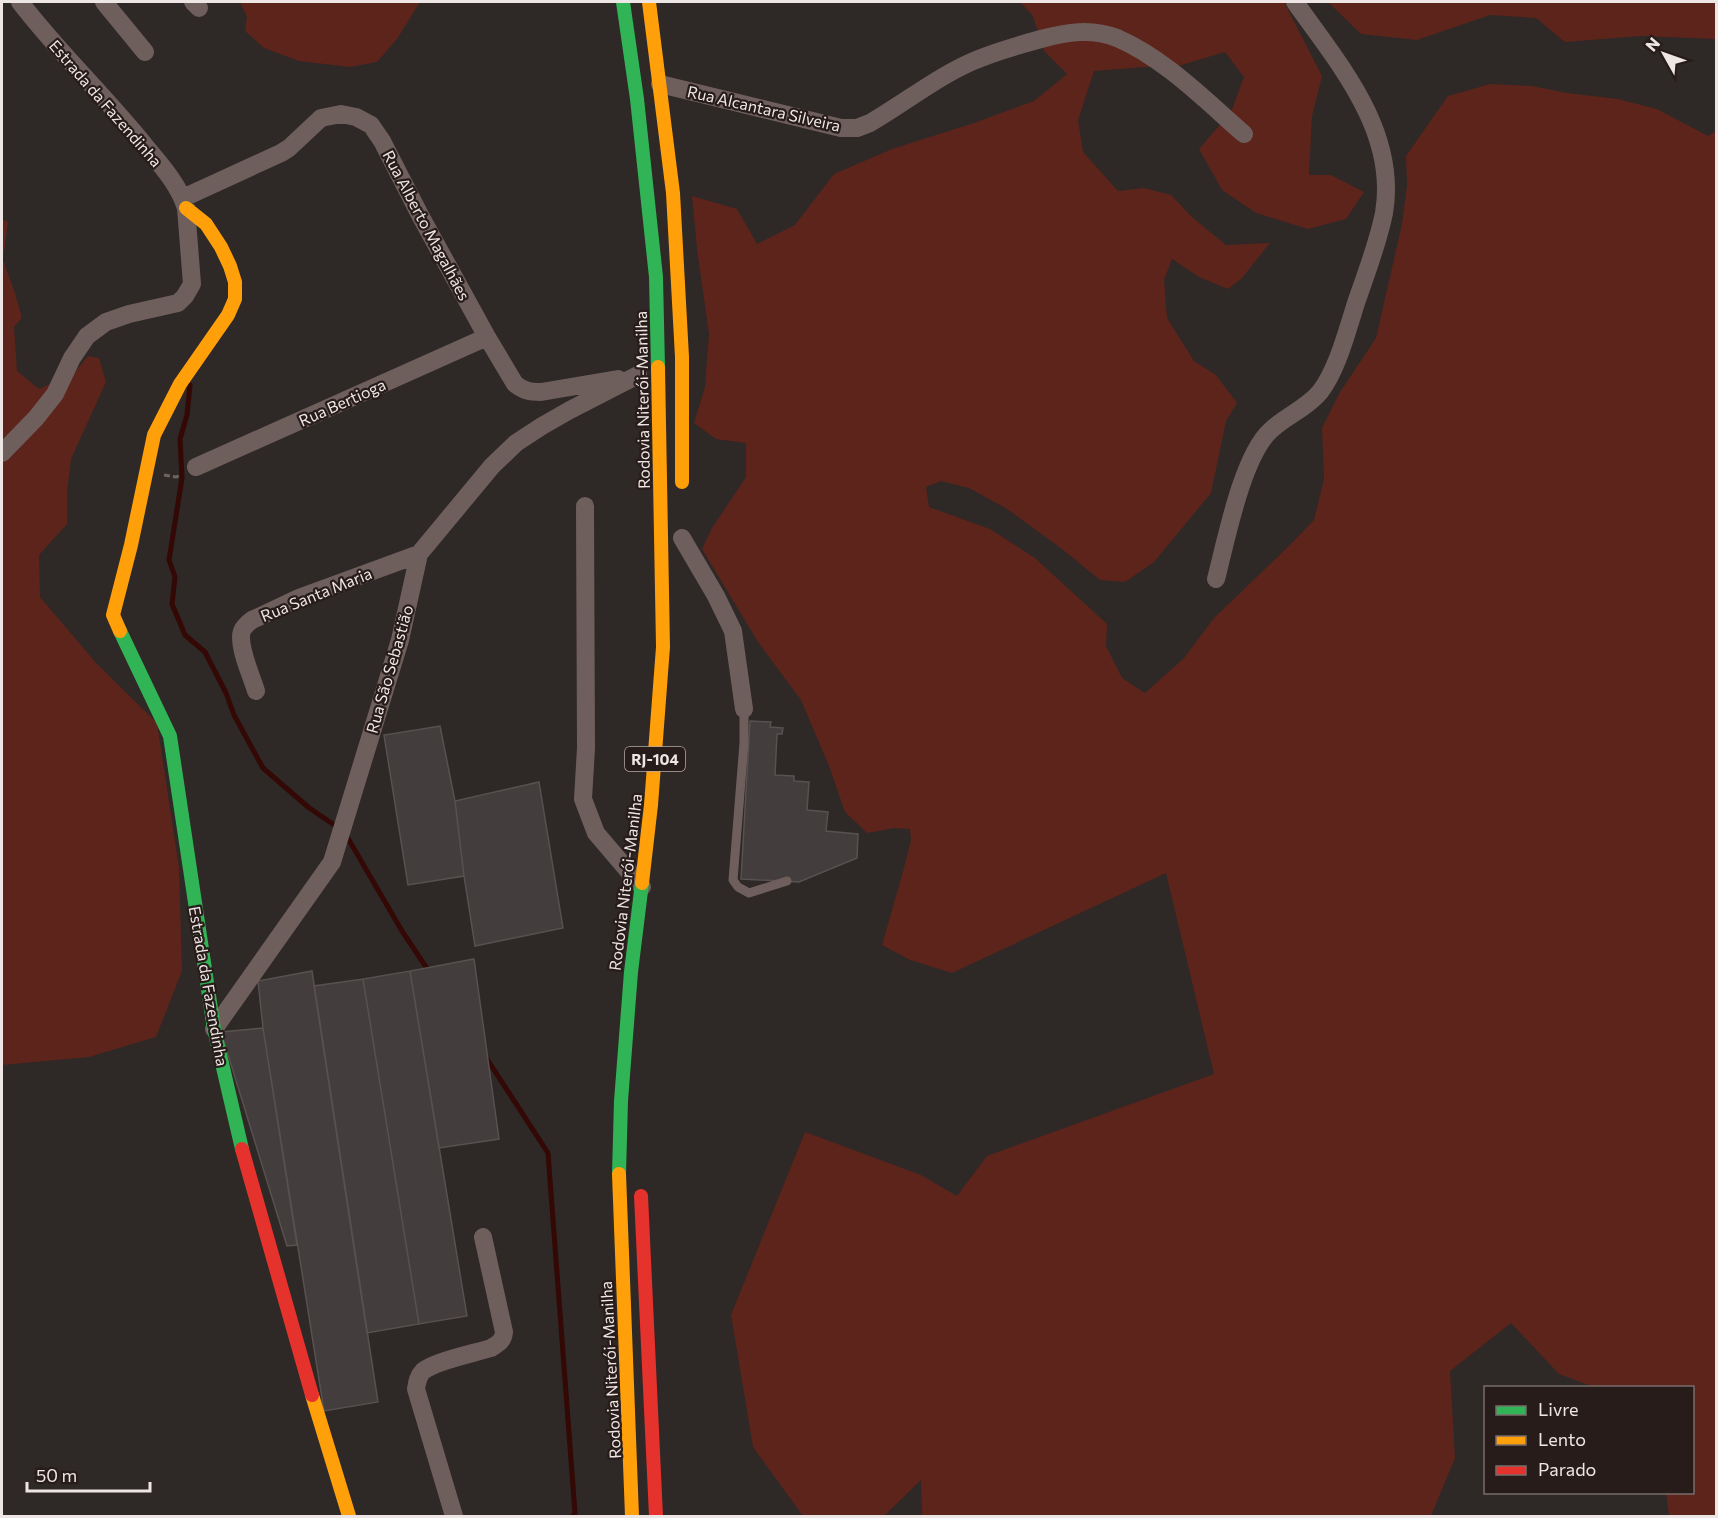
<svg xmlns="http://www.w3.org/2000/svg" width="1718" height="1518" font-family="Commissioner,sans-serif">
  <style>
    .green { fill: #5d241b }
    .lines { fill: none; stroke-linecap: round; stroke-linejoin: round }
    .stream { stroke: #330805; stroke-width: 5 }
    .building { fill: #433e3d; stroke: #575150; stroke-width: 1.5 }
    .path { stroke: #6f6360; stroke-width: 3; stroke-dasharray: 6 3; stroke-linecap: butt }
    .lane { stroke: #6f5f5c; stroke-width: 9 }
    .street { stroke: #6f5f5c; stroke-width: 18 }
    .fast { stroke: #30b455; stroke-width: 14 }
    .slow { stroke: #ff9f0a; stroke-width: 14 }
    .jam { stroke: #e5322d; stroke-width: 14 }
    .labels { text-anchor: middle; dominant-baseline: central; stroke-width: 4.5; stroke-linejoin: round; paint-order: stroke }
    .shield { fill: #271c1a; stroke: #b2a9a7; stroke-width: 1.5 }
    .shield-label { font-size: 15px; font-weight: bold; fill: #eee6e4 }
    .street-label { font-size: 16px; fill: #eee6e4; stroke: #271c1a }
  </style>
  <rect width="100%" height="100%" fill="#2e2826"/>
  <path class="green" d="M240,2H420L397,39L377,62L350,67L299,61L264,48L245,31L247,17Z
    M1020,2H1284L1322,76L1312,116L1309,175H1331L1364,192L1346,219L1308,229L1256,213L1222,190L1199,149L1231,112L1244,77L1225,52L1175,67H1144L1094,71L1078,120L1083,152L1118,191L1144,188L1171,195L1193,218L1226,245L1270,243L1242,278L1228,289L1199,277L1172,259L1164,280L1167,318L1194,361L1216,375L1237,403L1226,421L1211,493L1154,562L1125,582L1100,580L1062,549L1007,509L969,488L941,481L926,487L929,507L990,529L1035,558L1107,624L1106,646L1122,678L1145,693L1184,658L1214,618L1290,545L1314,520L1324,479L1322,428L1340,392L1376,338L1402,224L1407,185L1406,156L1448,96L1490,84L1532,86L1567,93L1618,99L1657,109L1708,136L1716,131V1516H1669L1666,1493L1692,1492V1388L1594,1387L1559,1374L1511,1323L1450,1371L1455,1458L1431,1516H922L921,1480L884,1516H803L753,1447L731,1315L805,1132L921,1175L957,1196L987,1156L1214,1074L1166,873L952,973L910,960L882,945L904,868L911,840L910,829L895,828L867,833L845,812L829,766L801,700L758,642L702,549L712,528L746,477V443L716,439L694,423L705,387L709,334L697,249L692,196L737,209L757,244L795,225L834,174L892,149L974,123L1034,101L1067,74L1044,51L1033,16Z
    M1328,2H1716V39L1641,36L1565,42L1536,18L1490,15L1417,40L1361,34Z
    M2,219L8,222L3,260L15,293L22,318L14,327L17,371L39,389L75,372L88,356L99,358L106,382L71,459L67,492V524L39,555L40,597L96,663L157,723L179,867L182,971L156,1037L89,1057L2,1065Z"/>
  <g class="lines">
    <path class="stream" d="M190,385L187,415L180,439L182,478L169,560L175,577L172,604L185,635L205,652L226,693L234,715L263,768L308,807L340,829
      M346,835L402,931L430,973
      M485,1056L548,1153L575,1513L573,1516"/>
  </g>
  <path class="building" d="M750,721L771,722L770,727L783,728L782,734H777L775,775L794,776V781L809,782L807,810L828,812L826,831L858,834L857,858L799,882L741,879Z
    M440,726L455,801L464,876L408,885L384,735Z
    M539,782L563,928L475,946L464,876L455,801Z
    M474,959L499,1139L439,1148L410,971Z
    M312,971L378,1402L324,1411L263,1028L258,981Z
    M410,971L467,1316L419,1324L363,979Z
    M363,979L419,1324L367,1333L314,986Z
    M263,1028L297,1245L287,1246L221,1032Z"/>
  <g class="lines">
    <path class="path" d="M164,475L176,477L181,475"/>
    <path class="lane" d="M744,709V743L733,880L738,887L749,893L787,881"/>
    <path class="street" d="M104,2L145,52
      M193,2L199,8
      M660,84L841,128H857L870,123C903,104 941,74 976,60C997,51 1019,45 1041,39C1067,32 1091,28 1117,38C1164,58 1206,101 1244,134
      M183,198L281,153L289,148L321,118L341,114L356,117L371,125L382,141L421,217L487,337L515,384C524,391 530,392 541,392L618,379
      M2,453L36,418L55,394L72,358L87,336L106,322L129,314L178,303L185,296L192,284L186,208C179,185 161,165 146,147C106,97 59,53 20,2
      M196,467L487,337
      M585,506L586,748L583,799L596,833L642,887
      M682,538L716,596L733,631L744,709
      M1216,579C1226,541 1242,457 1270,431C1285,416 1306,409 1320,392C1338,369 1348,327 1357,300C1367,271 1378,243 1384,213C1398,131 1338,63 1295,2
      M256,691C252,677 237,645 242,631C244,626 248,623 252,620L299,598L419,554
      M214,1029L332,862L400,640L419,554L492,466L516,443L542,426L570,410L638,375
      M454,1516L416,1389C417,1382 418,1376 423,1371C435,1361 475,1353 491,1348C499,1343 503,1341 504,1332L483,1237"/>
    <path class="fast" d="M623,2L637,99L656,277L658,367
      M120,631L170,736L214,1029L242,1149
      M619,1174L621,1101L631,972L642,883"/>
    <path class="slow" d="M649,2L673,193L682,357V482
      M120,631L113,615L131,545L154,435L180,384L228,315L235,299V282L230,266L221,247L206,224L186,208
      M642,883L651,805L663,647L658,367
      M619,1174L632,1516
      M312,1395L349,1516"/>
    <path class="jam" d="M242,1149L312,1395
      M641,1196L656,1516"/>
  </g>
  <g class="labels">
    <rect class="shield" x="625" y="747" width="60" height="24" rx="4.5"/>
    <g class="shield-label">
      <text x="655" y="759">RJ-104</text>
    </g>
    <g class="street-label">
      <text transform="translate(106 103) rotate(49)">Estrada da Fazendinha</text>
      <text transform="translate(764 108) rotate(13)">Rua Alcantara Silveira</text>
      <text transform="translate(427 225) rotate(62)">Rua Alberto Magalhães</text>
      <text transform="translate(642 400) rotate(-91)">Rodovia Niterói-Manilha</text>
      <text transform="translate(342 402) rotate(-24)">Rua Bertioga</text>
      <text transform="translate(316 594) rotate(-22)">Rua Santa Maria</text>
      <text transform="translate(389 669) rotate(-74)">Rua São Sebastião</text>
      <text transform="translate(625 882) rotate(-83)">Rodovia Niterói-Manilha</text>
      <text transform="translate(209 986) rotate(80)">Estrada da Fazendinha</text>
      <text transform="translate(610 1370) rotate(-93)">Rodovia Niterói-Manilha</text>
    </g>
  </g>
  <rect width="1718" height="1518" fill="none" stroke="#eee6e4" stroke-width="6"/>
  <rect x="1484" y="1386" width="210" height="108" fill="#271c1a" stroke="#776d6b" stroke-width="1.5"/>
  <rect x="1496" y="1406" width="30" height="9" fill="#30b455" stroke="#776d6b" stroke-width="1.5"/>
  <text x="1538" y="1416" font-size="18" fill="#eee6e4">Livre</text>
  <rect x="1496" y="1436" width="30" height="9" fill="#ff9f0a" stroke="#776d6b" stroke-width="1.5"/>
  <text x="1538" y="1446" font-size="18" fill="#eee6e4">Lento</text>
  <rect x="1496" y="1466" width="30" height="9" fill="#e5322d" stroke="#776d6b" stroke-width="1.5"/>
  <text x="1538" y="1476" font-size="18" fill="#eee6e4">Parado</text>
  <g transform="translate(1664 54) rotate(310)" stroke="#271c1a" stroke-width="4.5" paint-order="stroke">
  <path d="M0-4.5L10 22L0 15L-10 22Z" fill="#eee6e4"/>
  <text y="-9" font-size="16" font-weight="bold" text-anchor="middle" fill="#eee6e4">N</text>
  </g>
  <path d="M27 1482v9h123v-9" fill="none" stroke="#eee6e4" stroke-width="3"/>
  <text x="36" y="1482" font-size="18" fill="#eee6e4" stroke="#271c1a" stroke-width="4.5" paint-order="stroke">50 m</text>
</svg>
